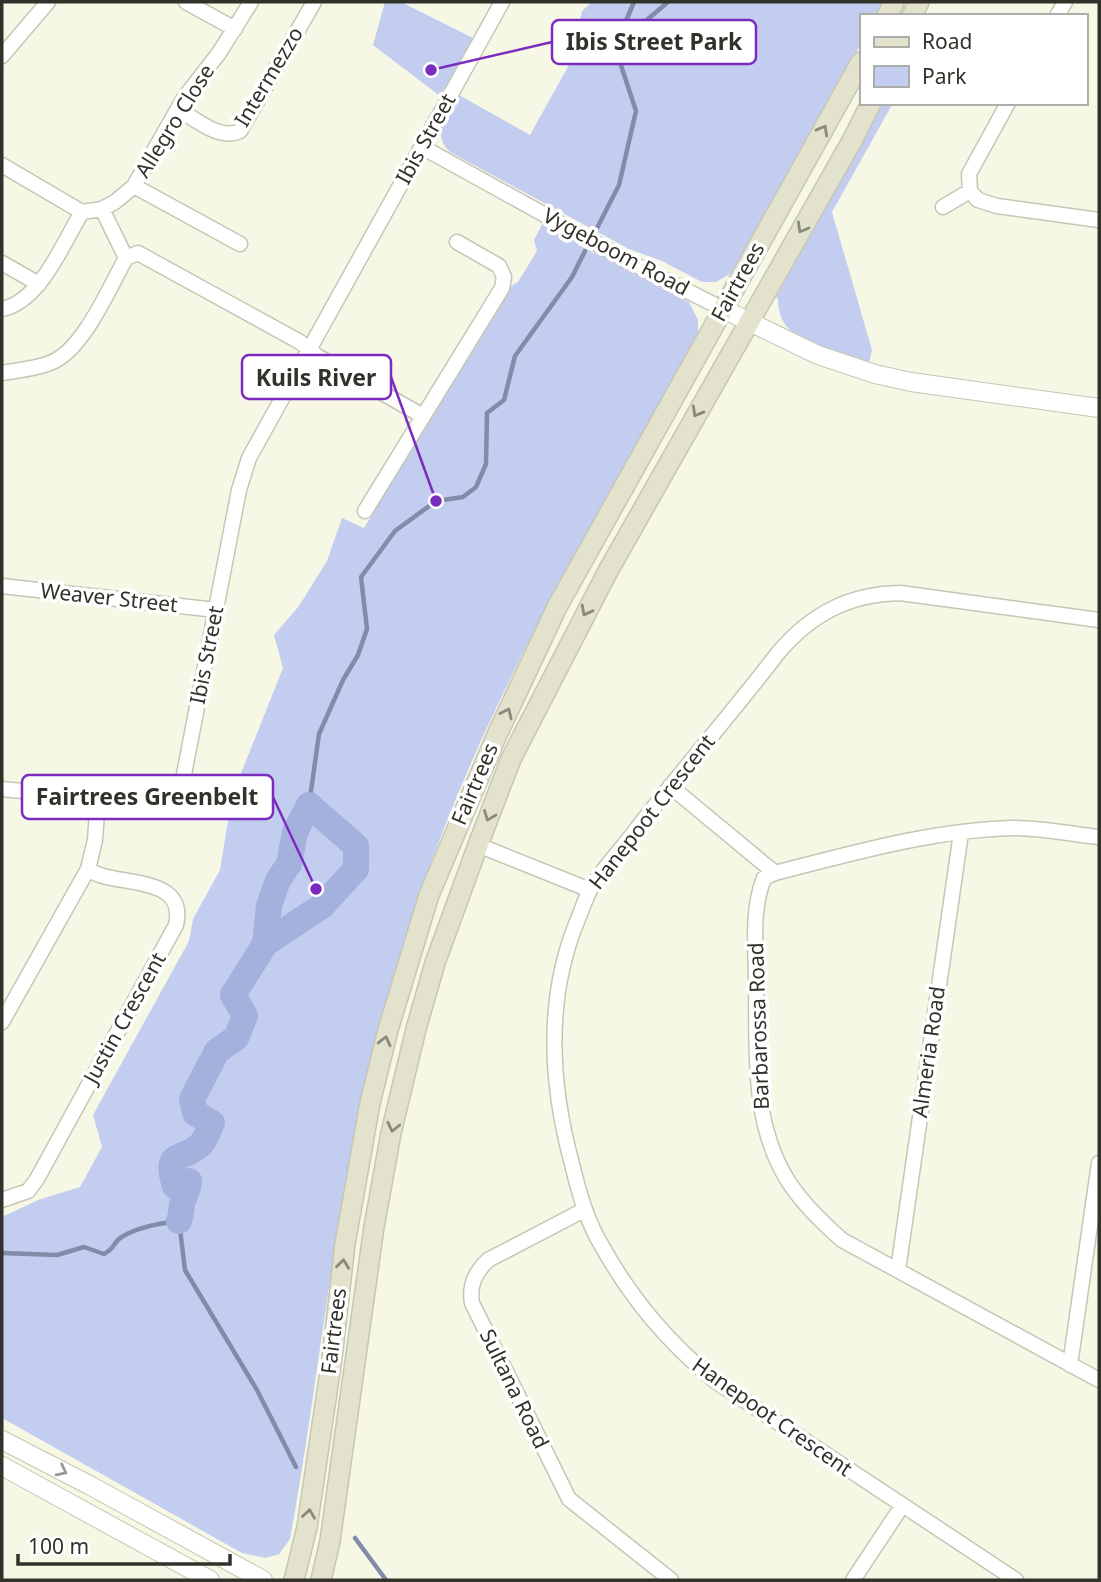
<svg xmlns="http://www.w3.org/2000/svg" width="1101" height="1582" font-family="'Noto Sans',sans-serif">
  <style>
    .green { fill: #c3cdef }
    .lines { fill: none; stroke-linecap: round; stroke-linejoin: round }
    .stream { stroke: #828ba8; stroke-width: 4.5 }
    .river { stroke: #a4b1dd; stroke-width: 26 }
    .minor-casing { stroke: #c6c6b5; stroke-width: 17 }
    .tertiary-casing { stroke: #c6c6b5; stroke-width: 20 }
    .secondary-casing { stroke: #c6c6b5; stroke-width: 22 }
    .minor { stroke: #fff; stroke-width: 14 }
    .tertiary { stroke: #fff; stroke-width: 18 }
    .secondary { stroke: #e3e2cd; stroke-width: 19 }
    .oneway { stroke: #8a8a7c }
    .oneway2 { stroke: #989895 }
    .labels { text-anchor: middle; stroke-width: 7; stroke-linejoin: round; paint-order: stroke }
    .street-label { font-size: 21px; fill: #32322b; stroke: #fff }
    .leader { fill: none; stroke: #7b2cbf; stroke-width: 2.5 }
    .callout-dot { fill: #7b2cbf; stroke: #fff; stroke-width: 2.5 }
    .callout { fill: #fff; stroke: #7b2cbf; stroke-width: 2.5 }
    .callout-label { font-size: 23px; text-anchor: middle; font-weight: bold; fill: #32322b }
  </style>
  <rect width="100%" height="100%" fill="#f7f7e6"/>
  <path class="green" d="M385 2H401L473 38 440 96 373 45Z
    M592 2H885L877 16H861V44L733 272 716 282H702L662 261 629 249 450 152C430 134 449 113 459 95L530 135 570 63 582 11Z
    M879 103H893L832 212 872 350 869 363C848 356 806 343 790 330 781 322 778 310 778 299L776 297 857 152Z
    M544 221 580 241 578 245 594 253 596 250 689 302 698 320V336C631 456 560 575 501 698 451 801 411 909 382 1018 335 1189 322 1365 290 1539L279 1554 266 1558 242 1553 2 1418V1217L38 1200 80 1187 102 1147 93 1115 189 941 193 919 220 870 232 796 283 668 274 635 299 606 327 561 342 518 364 528 508 288 518 282 537 251 534 240Z"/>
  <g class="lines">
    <path class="stream" d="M615 47 668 2
      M597 228 619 185 636 111 615 47 634 2
      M309 805 319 734 343 680 358 655 367 629 361 577 395 531 436 501 463 497 476 487 486 464 487 413 504 400 515 356 572 277 585 251
      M2 1253 57 1255 84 1247 104 1254C115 1248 112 1245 119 1239 133 1228 162 1223 179 1221L185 1270 257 1390 296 1467
      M355 1538 386 1580"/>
    <path class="river" d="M179 1221C182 1214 181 1210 182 1204 184 1195 189 1190 189 1181L175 1186C163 1148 182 1163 201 1144 206 1139 209 1129 212 1123L195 1113 192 1099 217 1051 236 1038 245 1016 233 995 265 944 322 906 356 869V846L309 805 295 832 289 864 278 880 269 906 265 944"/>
    <g class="minor-casing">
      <path id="minor" d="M186 2 235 29
        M1057 16 1065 2
        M2 56 48 2
        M178 109C195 119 220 141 240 131L314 2
        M422 147 630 262 723 309
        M2 165 82 212
        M134 186 240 244
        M970 191 978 200 997 206 1099 220
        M943 207 970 191 969 174 1008 103
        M102 209 126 258
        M2 263 39 284
        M2 309C40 302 63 243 82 212L102 209 115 202 134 186 184 98 219 53 251 2
        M2 373C18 370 35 369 50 363 83 351 109 288 126 258L138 253 300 342 317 356 423 416
        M365 511 502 288 504 277 499 266 457 242
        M2 586 216 610
        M670 786 775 873
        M2 789 162 805 174 802 180 795 239 490 249 458 502 2
        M1099 837C1071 834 1042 828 1013 828 933 830 853 853 775 873L764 878C751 910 756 950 756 984 757 1051 751 1122 788 1181 803 1204 822 1222 842 1240L1099 1380
        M478 845 590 890
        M2 1022 88 869 95 840 98 798
        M2 1200 28 1191 37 1179 176 925C188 872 111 888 88 869
        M584 1210 488 1260C475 1273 469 1285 472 1303L569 1499 671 1580
        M898 1270 961 833
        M1070 1365 1099 1163
        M853 1580 902 1506
        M1016 1580 715 1381C668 1342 633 1301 603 1248 587 1222 579 1193 572 1164 550 1083 545 998 578 919 582 910 585 899 590 890 602 869 621 850 635 831 682 770 732 713 778 653 811 614 849 594 900 593L1099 620"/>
    </g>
    <g class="tertiary-casing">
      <path id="tertiary" d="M723 309 818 355 875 374 911 382 1099 408
        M2 1440 91 1486 263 1580
        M2 1466 210 1580"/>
    </g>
    <g class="secondary-casing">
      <path id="secondary" d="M887 16 894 2
        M912 16 919 2
        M294 1580 307 1527 332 1358 345 1244 370 1103 388 1030 429 895 496 737 557 607 861 62
        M321 1580 330 1541 374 1227 391 1133 416 1029 435 963 478 845 511 759 608 571 853 139 871 103"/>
    </g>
    <use href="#minor" class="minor"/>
    <use href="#tertiary" class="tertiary"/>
    <use href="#secondary" class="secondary"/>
  </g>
  <defs><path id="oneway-chevron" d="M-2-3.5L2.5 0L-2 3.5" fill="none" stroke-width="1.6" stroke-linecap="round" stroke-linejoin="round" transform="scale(1.75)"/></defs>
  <g class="oneway">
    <use href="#oneway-chevron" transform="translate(823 130) rotate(-61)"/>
    <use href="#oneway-chevron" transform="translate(802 228) rotate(120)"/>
    <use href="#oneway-chevron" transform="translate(697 412) rotate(119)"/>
    <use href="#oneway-chevron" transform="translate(586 611) rotate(118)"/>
    <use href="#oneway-chevron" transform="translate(507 713) rotate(-65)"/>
    <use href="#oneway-chevron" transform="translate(489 816) rotate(111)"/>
    <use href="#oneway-chevron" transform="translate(385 1041) rotate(-76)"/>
    <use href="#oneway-chevron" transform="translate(393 1127) rotate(103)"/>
    <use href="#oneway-chevron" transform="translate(343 1264) rotate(-83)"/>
    <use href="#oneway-chevron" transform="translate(309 1514) rotate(-82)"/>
  </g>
  <use class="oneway2" href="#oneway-chevron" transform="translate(62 1471) rotate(27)"/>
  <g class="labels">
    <g class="street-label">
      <text transform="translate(269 77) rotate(-59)" y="7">Intermezzo</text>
      <text transform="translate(175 121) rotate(-58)" y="7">Allegro Close</text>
      <text transform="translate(426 139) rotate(-61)" y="7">Ibis Street</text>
      <text transform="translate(616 252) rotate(28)" y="7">Vygeboom Road</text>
      <text transform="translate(738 282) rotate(-61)" y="7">Fairtrees</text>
      <text transform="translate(109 598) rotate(6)" y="7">Weaver Street</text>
      <text transform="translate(207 655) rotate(-79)" y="7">Ibis Street</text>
      <text transform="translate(475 784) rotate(-67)" y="7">Fairtrees</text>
      <text transform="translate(652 812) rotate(-52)" y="7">Hanepoot Crescent</text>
      <text transform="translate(125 1018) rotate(-61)" y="7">Justin Crescent</text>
      <text transform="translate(759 1026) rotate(-92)" y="7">Barbarossa Road</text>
      <text transform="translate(929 1052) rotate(-82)" y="7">Almeria Road</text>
      <text transform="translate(334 1331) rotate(-83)" y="7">Fairtrees</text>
      <text transform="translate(514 1389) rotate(64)" y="7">Sultana Road</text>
      <text transform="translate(772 1417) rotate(35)" y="7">Hanepoot Crescent</text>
    </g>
  </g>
  <path class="leader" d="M431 70L552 42M436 501L391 377M316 889L273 797"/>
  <g class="callout-dot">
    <circle cx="431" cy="70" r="7"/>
    <circle cx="436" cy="501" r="7"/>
    <circle cx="316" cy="889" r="7"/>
  </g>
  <g class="callout">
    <rect x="552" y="20" width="204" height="44" rx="7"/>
    <rect x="242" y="355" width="149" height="44" rx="7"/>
    <rect x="22" y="775" width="251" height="44" rx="7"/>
  </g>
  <g class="callout-label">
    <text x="654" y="50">Ibis Street Park</text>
    <text x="316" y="386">Kuils River</text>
    <text x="147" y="805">Fairtrees Greenbelt</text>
  </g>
  <rect width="1101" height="1582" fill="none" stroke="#32322b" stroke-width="7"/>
  <rect x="860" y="14" width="228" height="91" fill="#ffffff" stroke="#adadaa" stroke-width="2"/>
  <rect x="874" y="37" width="35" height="10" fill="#e3e2cd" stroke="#adadaa" stroke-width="2"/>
  <text x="922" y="49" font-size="21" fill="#32322b">Road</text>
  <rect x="874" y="66" width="35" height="21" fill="#c3cdef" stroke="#adadaa" stroke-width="2"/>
  <text x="922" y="84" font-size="21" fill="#32322b">Park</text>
  <path d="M18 1554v10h212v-10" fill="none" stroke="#32322b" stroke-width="3.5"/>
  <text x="28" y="1554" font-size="21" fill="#32322b" stroke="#ffffff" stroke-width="5" paint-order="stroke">100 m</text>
</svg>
